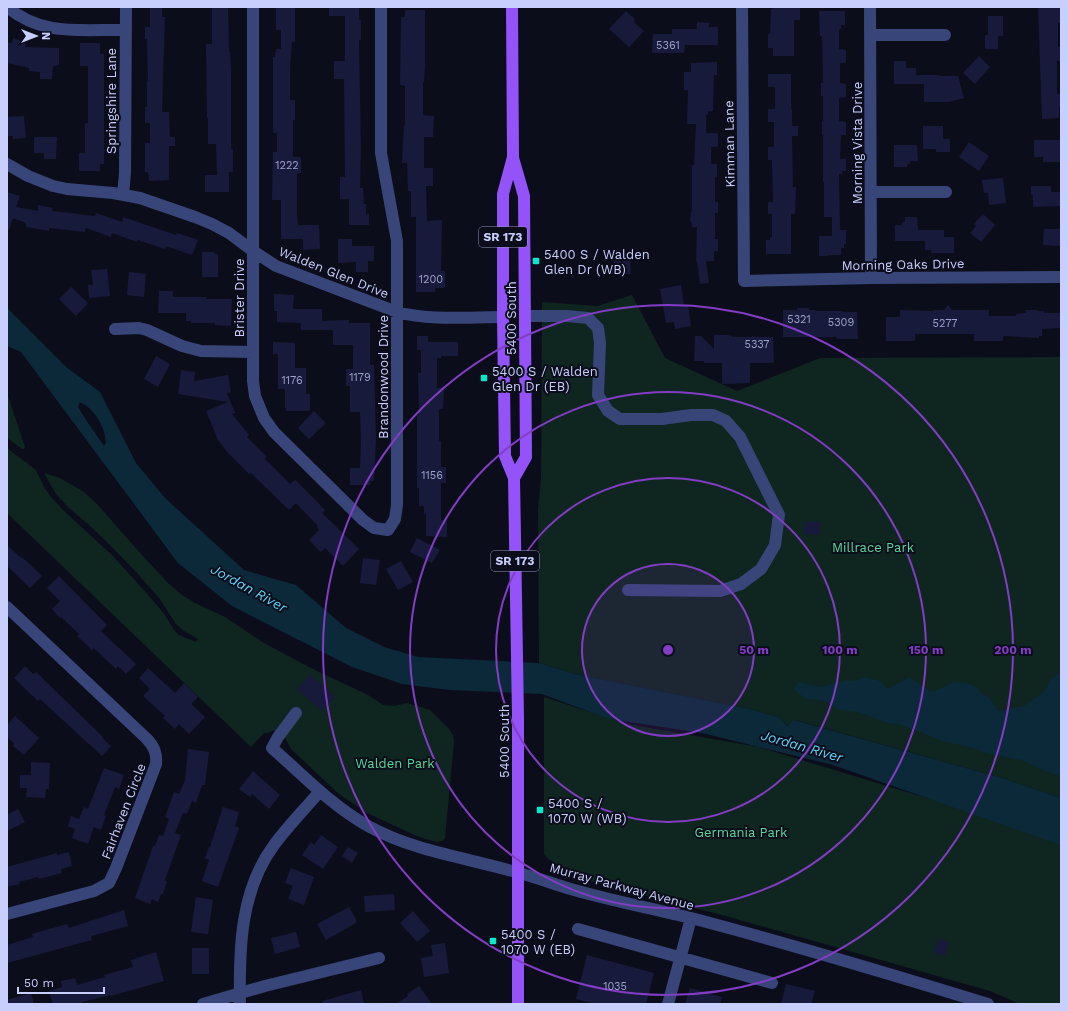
<svg xmlns="http://www.w3.org/2000/svg" width="1068" height="1011" font-family="'Work Sans',sans-serif">
  <style>
    .green { fill: #0f251f }
    .water { fill: #0c293a; fill-rule: evenodd }
    .building { fill: #181a3b }
    .lines { fill: none; stroke-linecap: round; stroke-linejoin: round }
    .minor { stroke: #384579; stroke-width: 12 }
    .major { stroke: #9353f9; stroke-width: 12 }
    .ring { fill: none; stroke: #833cc5; stroke-width: 2 }
    .poi-dot { fill: #09e8c8; stroke: #0c0d1b; stroke-width: 1.5 }
    .labels { text-anchor: middle; stroke-width: 4; stroke-linejoin: round; paint-order: stroke }
    .number-label { font-size: 11px; fill: #9ca2cc }
    .shield { fill: #0c0d1b; stroke: #9095b9; stroke-width: 1 }
    .shield-label { font-size: 12px; font-weight: bold; fill: #c8cffd }
    .street-label { font-size: 13px; fill: #c8cffd; stroke: #0c0d1b }
    .poi-label { font-size: 13px; fill: #c8cffd; stroke: #0c0d1b; text-anchor: start }
    .park-label { font-size: 13px; fill: #58d999; stroke: #0c0d1b }
    .water-label { font-size: 14px; font-style: italic; fill: #5ad6f9; stroke: #0c0d1b }
    .centre { fill: #833cc5; stroke: #0c0d1b; stroke-width: 2 }
    .ring-label { font-size: 12px; text-anchor: middle; font-weight: bold; fill: #833cc5; stroke: #0c0d1b; stroke-width: 4; stroke-linejoin: round; paint-order: stroke }
  </style>
  <rect width="100%" height="100%" fill="#0c0d1b"/>
  <path class="green" d="M632 295 665 358 737 391 820 358 1061 357V798L1002 778 795 720 787 726 779 717 745 708 575 674 539 663 538 509 541 478 542 302 597 306Z
    M7 393 25 447 24 449H22L7 438Z
    M7 448 36 470 44 487 51 497 64 511 113 556 150 597 165 615 174 630 179 635 196 642 198 639 184 631 176 624 159 598 137 573 107 542 89 525 68 507 56 494 44 473 60 478 84 492 97 504 141 554 168 583 182 595 195 603 225 617 264 643 311 668 368 695 383 705 395 706 406 703 418 706 430 710 449 729 453 735 454 741 445 838 442 841 437 842 419 837 367 813 339 794 291 749 285 738 274 730 268 733H264L251 747 7 513Z
    M544 697 627 724 759 747 1012 824 1061 842V1004H1020L990 991 722 915 582 879 547 858 544 853Z"/>
  <path class="water" d="M7 308 66 367 100 392 136 463 165 498 244 570 296 585 346 628 384 647 418 657 539 663 575 674 745 708 779 717 787 726 794 720 1002 778 1061 798V845L833 765 702 733 609 719 542 694 450 690 402 684 352 667 232 606 178 563 21 352 7 346ZM80 402C95 409 105 427 106 443L104 446 86 420 78 407Z
    M1061 672V776L1050 773 1021 760 986 753 973 748 943 741 902 725 888 723 858 712 839 710 825 701 806 699 793 689 799 682 821 687 848 680 853 681 866 677 880 681 888 689 909 677C918 682 924 689 933 692L954 682 967 683 978 688 981 693 989 697 998 711 1024 706 1044 692 1051 679Z"/>
  <path class="building" d="M150 7H162V17H165L162 112H169L170 137H175V146H169V180L149 181V175H148V172H145V143H150V123H145V107H147V81H148L147 39H145V27H150Z
    M212 7H228L229 52 230 51 231 71V149H233V172H229V192H205V175H217L216 144H208V118H207L206 44H212Z
    M276 7H295V42H292L290 69V100H295V120H293V157H301V173H297V215L298 225H319L320 249 303 250V239H281V200H272L273 152H277V133H273V57H275L276 49H281V30H276Z
    M329 7H359V20H361V40H359V42L361 151 360 188H363L364 204H366V214H369V225H349V199H340V177H345L344 79H334V61H345V16H329Z
    M773 7H800V20H794V56H773V48H768V34H770L771 9H773Z
    M1038 7H1061V20H1060V23H1058V47H1061V61H1057V94H1061V107H1059V118L1042 119Z
    M405 10H425V66L424 82H423V115L434 116 433 137H424V168H433V186H426L427 221 442 220 441 271H445V288H435V292H416V217H411V191H408L407 163H402L404 125H405V86L400 85 401 17H405Z
    M626 11 635 19 634 22 644 31 629 47 609 29Z
    M819 11H845V25H841V29H839V49L846 50V63H840V83L846 84V97L839 98V121L846 122V135H841L840 159H846V171H842V174H839L840 230H846V244H844V248H841V255H828V256H819V236H832V217H824V182H823V135H822V121H823V96H821V83H823L822 36H820Z
    M988 16H1003V36H998V49H985V35H988Z
    M697 22 709 23V27H718V45H685L684 53H652L653 34H672V29H697Z
    M13 38 26 42 25 47 59 48V65L53 66 52 79H40V72L29 71V68L7 63V42L12 43Z
    M80 43H100V54H104V164H100V171H79V153H85V123H88V66H80Z
    M979 56 990 67 975 84 963 73Z
    M894 61H906V68H916V75H940V76H958L964 98 949 102H924V84H894Z
    M717 62V75H714L713 111H708V115H706V133H718V147H711V164H717V177H715V202H718V213H715V239H718V251H714V261H706L709 283 700 284 697 261H696L697 227H692V222H690L691 212H692V165H694L696 124H687L688 90H684V72H691V63Z
    M768 74H791V109H792V126H798V136H792L793 187H796L795 214H791V254H766V240H770V237H772V214H768V202H773L772 164V160H768V147H774V122H768V109H775V87H768Z
    M24 116 26 138 13 139V136H8V133L7 134V117Z
    M923 126H943V139H950V152H936V149H923Z
    M34 137H57L56 159H44V153H34Z
    M1034 140H1061V162H1043V157H1034Z
    M969 142 989 156 979 171 959 157Z
    M894 145H917L918 161H910V164H907V167H894Z
    M1003 178 1006 203 989 205 988 193H984L982 180Z
    M1031 186H1051V192H1061V206L1033 207V195H1031Z
    M7 192 20 196 16 207 38 211V205L53 208 52 211 95 216 96 213 122 222 123 217 176 235 177 233 198 240 192 255 166 246 165 249 138 240 137 242 112 233 111 237 86 228 85 232 49 228V231L26 227V223L13 218 9 230H7Z
    M983 214 995 225 981 242 970 233 976 226 974 224Z
    M905 217H917L918 230H944V237H954V253H931V250H925V241H895V225H902V222H905Z
    M1044 229H1061V246L1043 245Z
    M338 239H352V246H374V261H368V272H356V262L338 263Z
    M202 252H214V254H218V277H202Z
    M630 258 631 274 614 275V259Z
    M107 269 110 296 89 298 88 285H93L91 270Z
    M129 272 146 274 144 297 127 295Z
    M681 285 684 305 688 304 691 326 675 329 674 322 666 323 660 289Z
    M71 287 88 303 76 316 59 299Z
    M159 291H173V297H206V299H232L231 326 215 325V323H191V321H186V313H158Z
    M274 294 294 295 293 309H322V321L349 320V323H370V365H374L376 438 374 481H370V485H350V468H360L361 442 360 412H350V386H346V369H353V345H333V330H301V323L277 322V311H274Z
    M948 305 952 310H989V316H1016V314L1026 313V310H1038V311H1044V313H1061V328L1042 329V336H1039V338L1003 336V341H974V334H915V341H886V317H900V310L934 311V310H944Z
    M797 308H809V310H815V311H843V312H857L858 339H837L836 337H783V310H797Z
    M714 335H727L732 336V337H773L774 363H750V383L722 384V363H704V361H694L695 336H701L714 349Z
    M417 336H428V342H458V356H441V358H437V388H444L443 409H439V441H441V467H446V483H441V520H447V537L426 536V514H424V506H419V488H417V415H419L418 373H421V350H417Z
    M273 342 295 343V368H306V394H310V411H286V408H285V389H278V354H273Z
    M156 356 170 364 158 387 144 379Z
    M181 370 195 372 194 381 228 375 231 392 227 393 235 413 232 414 249 435 247 437 267 457 265 459 290 484 295 480 325 510 322 513 359 549 343 566 325 548 321 552 309 540 319 530 317 527 318 526 296 503 289 510 251 473 249 474 228 453 218 440 206 411 228 402 178 394Z
    M314 411 326 423 309 439 298 428Z
    M805 522H821L820 535 804 534Z
    M417 538 440 550 432 563 410 552Z
    M7 545 21 558 22 557 42 576 30 588 7 566Z
    M363 558 380 560 376 585 360 583Z
    M401 561 413 582 398 590 386 569Z
    M59 576 107 625 101 631 136 664 126 674 118 666 116 669 94 648 92 650 77 636 79 634 61 617 60 618 52 609 60 601 47 588Z
    M25 666 33 674 36 672 103 737 102 738 111 746 102 756 40 699 38 701 14 678Z
    M148 668 175 693 184 683 198 697 191 704 205 717 189 734 179 724 175 729 163 718 165 716 143 696 150 689 139 678Z
    M310 675 335 696 322 711 297 689Z
    M15 716 39 738 24 755 13 746 14 743 7 737V725Z
    M188 749 209 752 205 785H202L196 803 192 801 187 814 183 813 175 833 181 835 165 880 167 882 163 894H161L158 902 152 899 150 904 135 898 153 846H155L159 835 163 836 169 819 165 817 174 792 179 794 185 780Z
    M31 762 50 763 49 789H46L45 798 26 797 27 788H20V775H31Z
    M104 768 124 775 119 789 115 787 104 815 106 816 101 830 94 827 88 844 72 838 75 829 68 826 71 816 79 819 84 807 88 809Z
    M253 771 280 795 269 809 252 794 250 797 239 789Z
    M223 807 239 812 235 826 239 828 218 887 202 881 209 860 205 858 209 847H210Z
    M18 809 25 822 7 831V815Z
    M321 835 338 847 323 869 302 855 311 842 314 845Z
    M348 847 358 853 352 863 342 856Z
    M69 852 72 866 61 869 62 873 39 879 38 877 19 882 20 884 7 887V867L57 853V855Z
    M291 868 314 877 304 905 288 899 293 886 285 883Z
    M394 894 395 910 365 912 364 896Z
    M196 897 213 900 208 934 191 932Z
    M349 907 356 919V923L326 940 317 924Z
    M124 910 128 926 91 936 92 940 7 963V945L33 937 32 934 67 924 69 928Z
    M413 911 430 931 417 942 400 923Z
    M296 932 300 947 275 954 271 938Z
    M938 939 949 942 945 956 934 953Z
    M445 943 449 973 424 977 421 958 433 956 431 945Z
    M192 948H209V974H192Z
    M156 952 164 981 111 996V995L82 1002V1004H53L49 991 62 987 61 981 75 978 77 985 105 977 104 975 133 967 131 960Z
    M587 955 654 973 646 1004H596L576 999Z
    M786 984 815 991 811 1004H781Z
    M419 986 432 1004H396L408 996 407 994Z
    M690 988 722 997 720 1004H685Z
    M361 990 364 1004H323L322 1001Z
    M31 993 34 1004H7V1000Z"/>
  <g class="lines">
    <path class="minor" d="M7 7C43 37 82 29 126 30
      M253 7V381L255 396 264 418 274 432 363 520 374 528 388 530 395 519 397 505V241L381 153V7
      M742 7 744 281 871 278 1061 277
      M870 7 871 278
      M870 35H945
      M7 164 28 176 53 186 67 189 113 193 140 198 195 217 212 224 229 233 253 251 276 266 397 312C431 321 468 317 503 317
      M871 192H946
      M123 195 125 173 126 7
      M525 316H567L588 318 598 328 600 343 598 395 608 411 620 419H662L691 415H713L726 421 740 437 779 515 775 545 761 569 741 584 720 591 628 590
      M115 329 139 328 147 330 182 346 201 351 253 352
      M7 607 146 738C154 746 157 753 156 764L116 868 109 883 94 891 7 914
      M296 713 278 737 272 748C303 775 332 806 368 826 415 852 469 858 519 873 535 877 551 883 567 888 608 900 650 908 691 918 791 944 890 974 988 1004
      M578 929 772 983
      M203 1004 265 986 379 958
      M240 1004C239 949 240 891 274 845 288 826 305 809 320 791
      M668 1004 691 918"/>
    <path class="major" d="M512 7 513 157 503 194V317L505 456 514 478 518 717V1004
      M513 158 524 196 526 457 514 478"/>
  </g>
  <circle cx="668" cy="650" r="86" fill="#833cc5" fill-opacity=".12"/>
  <g class="ring">
    <circle cx="668" cy="650" r="86"/>
    <circle cx="668" cy="650" r="172"/>
    <circle cx="668" cy="650" r="258"/>
    <circle cx="668" cy="650" r="345"/>
  </g>
  <g class="poi-dot">
    <rect x="532" y="257" width="8" height="8" rx="2"/>
    <rect x="480" y="374" width="8" height="8" rx="2"/>
    <rect x="536" y="806" width="8" height="8" rx="2"/>
    <rect x="489" y="937" width="8" height="8" rx="2"/>
  </g>
  <g class="labels">
    <g class="number-label">
      <text x="668" y="49">5361</text>
      <text x="287" y="169">1222</text>
      <text x="431" y="283">1200</text>
      <text x="799" y="323">5321</text>
      <text x="841" y="326">5309</text>
      <text x="945" y="327">5277</text>
      <text x="757" y="348">5337</text>
      <text x="360" y="381">1179</text>
      <text x="292" y="384">1176</text>
      <text x="432" y="479">1156</text>
      <text x="615" y="990">1035</text>
    </g>
    <g class="shield">
      <rect x="479" y="227" width="48" height="20" rx="3"/>
      <rect x="491" y="551" width="48" height="20" rx="3"/>
    </g>
    <g class="shield-label">
      <text x="503" y="241">SR 173</text>
      <text x="515" y="565">SR 173</text>
    </g>
    <g class="street-label">
      <text transform="translate(111 101) rotate(-90)" y="5">Springshire Lane</text>
      <text transform="translate(857 143) rotate(-90)" y="5">Morning Vista Drive</text>
      <text transform="translate(729 144) rotate(-91)" y="5">Kimman Lane</text>
      <text transform="translate(903 264) rotate(-1)" y="5">Morning Oaks Drive</text>
      <text transform="translate(334 272) rotate(22)" y="5">Walden Glen Drive</text>
      <text transform="translate(239 298) rotate(-90)" y="5">Brister Drive</text>
      <text transform="translate(511 318) rotate(-90)" y="5">5400 South</text>
      <text transform="translate(383 377) rotate(-90)" y="5">Brandonwood Drive</text>
      <text transform="translate(504 741) rotate(-90)" y="5">5400 South</text>
      <text transform="translate(123 811) rotate(-69)" y="5">Fairhaven Circle</text>
      <text transform="translate(622 886) rotate(15)" y="5">Murray Parkway Avenue</text>
    </g>
    <g class="poi-label">
      <text x="544" y="259">5400 S / Walden<tspan x="544" dy="15">Glen Dr (WB)</tspan></text>
      <text x="492" y="376">5400 S / Walden<tspan x="492" dy="15">Glen Dr (EB)</tspan></text>
      <text x="548" y="808">5400 S /<tspan x="548" dy="15">1070 W (WB)</tspan></text>
      <text x="501" y="939">5400 S /<tspan x="501" dy="15">1070 W (EB)</tspan></text>
    </g>
    <g class="park-label">
      <text x="873" y="552">Millrace Park</text>
      <text x="395" y="768">Walden Park</text>
      <text x="741" y="837">Germania Park</text>
    </g>
    <g class="water-label">
      <text transform="translate(249 588) rotate(29)" y="5">Jordan River</text>
      <text transform="translate(802 746) rotate(16)" y="5">Jordan River</text>
    </g>
  </g>
  <circle cx="668" cy="650" r="6" class="centre"/>
  <g class="ring-label">
    <text x="754" y="654">50 m</text>
    <text x="840" y="654">100 m</text>
    <text x="926" y="654">150 m</text>
    <text x="1013" y="654">200 m</text>
  </g>
  <rect width="1068" height="1011" fill="none" stroke="#c8cffd" stroke-width="16"/>
  <g transform="translate(36 36) rotate(90)" stroke="#0c0d1b" stroke-width="3" paint-order="stroke">
  <path d="M0-3L7 15L0 10L-7 15Z" fill="#c8cffd"/>
  <text y="-6" font-size="11" font-weight="bold" text-anchor="middle" fill="#c8cffd">N</text>
  </g>
  <path d="M18 987v6h86v-6" fill="none" stroke="#c8cffd" stroke-width="2"/>
  <text x="24" y="987" font-size="12" fill="#c8cffd" stroke="#0c0d1b" stroke-width="3" paint-order="stroke">50 m</text>
</svg>
